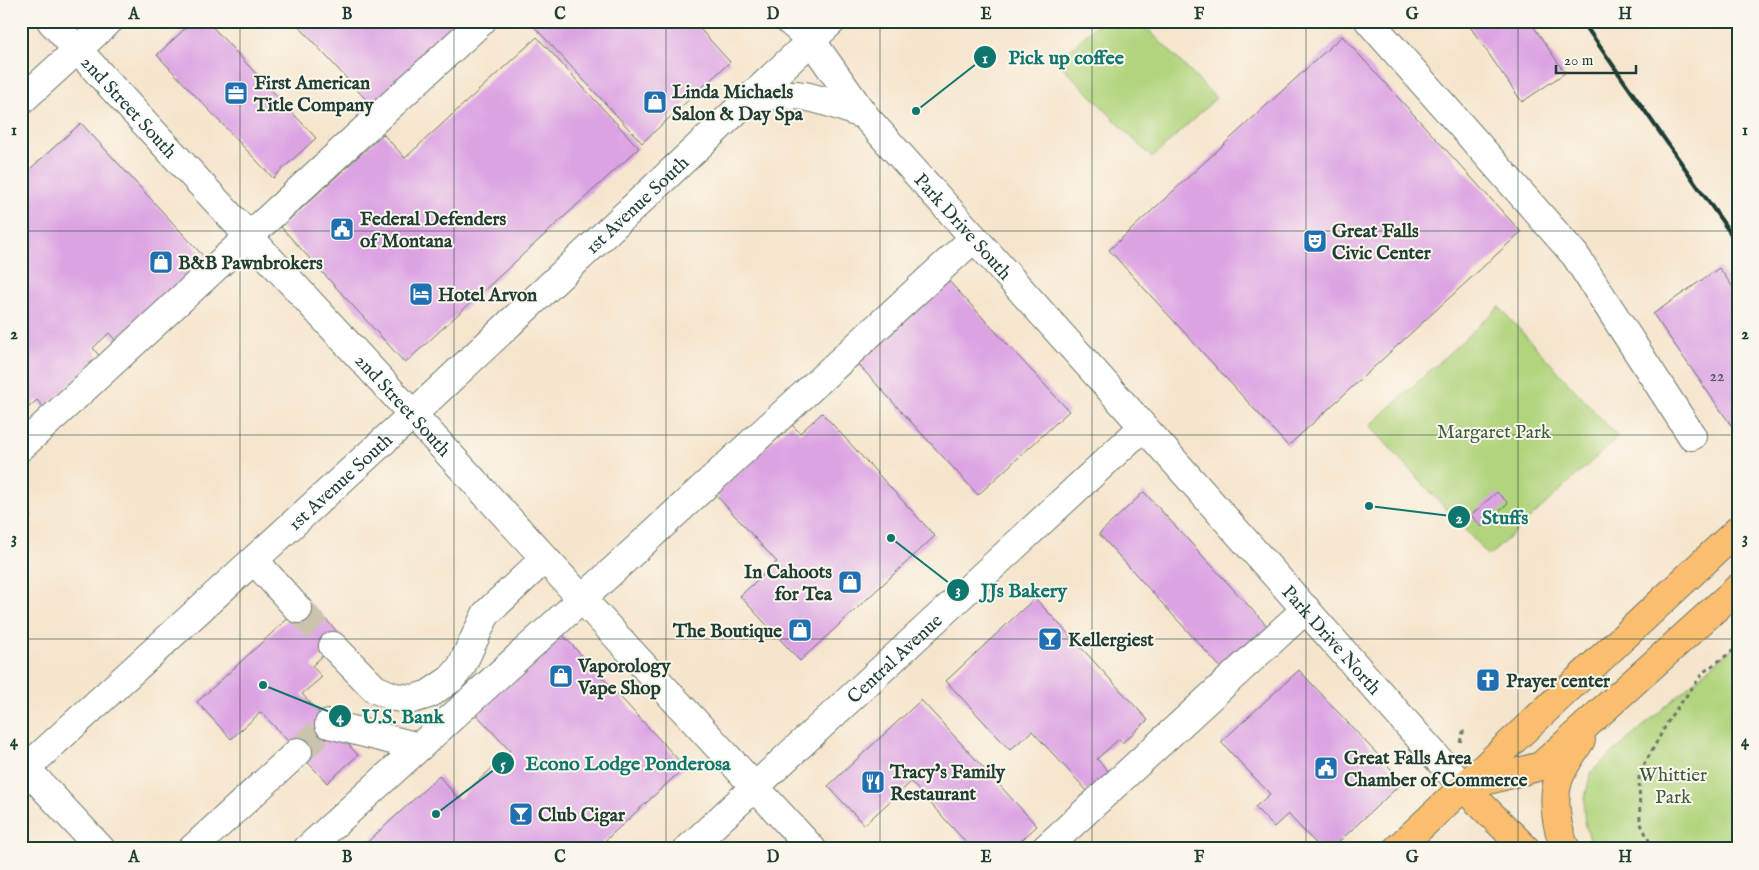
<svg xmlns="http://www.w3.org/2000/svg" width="1759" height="870" font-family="'IM FELL English',serif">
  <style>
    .green { fill: #b1d47d; stroke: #688858 }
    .building { fill: #dca3e3 }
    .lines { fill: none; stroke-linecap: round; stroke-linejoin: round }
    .minor-tunnel { stroke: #cbc3ae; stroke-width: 28; stroke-dasharray: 28 14; stroke-linecap: butt }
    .minor-casing { stroke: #6a786a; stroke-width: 30 }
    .major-casing { stroke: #6a786a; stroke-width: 30 }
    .path { stroke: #6a786a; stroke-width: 3; stroke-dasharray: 4 4; stroke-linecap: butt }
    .minor { stroke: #fff; stroke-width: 28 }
    .major { stroke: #fabe6e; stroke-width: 28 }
    .rail { stroke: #1f3d34; stroke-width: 4 }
    .grid { fill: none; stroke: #1f3d34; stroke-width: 1; stroke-opacity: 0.55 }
    .labels { text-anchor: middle; stroke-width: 4; stroke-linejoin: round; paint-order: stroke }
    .number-label { font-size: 16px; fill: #4e5660 }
    .poi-label { font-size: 19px; font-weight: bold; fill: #1f3d34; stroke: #fbf7ec; text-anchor: start }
    .street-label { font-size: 19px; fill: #1f3d34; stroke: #fbf7ec }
    .park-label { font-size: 19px; fill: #3c5b43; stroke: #fbf7ec }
    .leader { fill: none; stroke: #0f766e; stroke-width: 2 }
    .callout-dot { fill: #0f766e; stroke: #fbf7ec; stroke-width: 2 }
    .mark-label { font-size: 15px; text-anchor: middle; font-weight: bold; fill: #fff }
    .callout-label { font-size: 20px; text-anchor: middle; font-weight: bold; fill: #0f766e; stroke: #fbf7ec; stroke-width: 4; stroke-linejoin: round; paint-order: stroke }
    .neatline { fill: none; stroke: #1f3d34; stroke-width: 2 }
    .grid-label { font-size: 16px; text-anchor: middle; font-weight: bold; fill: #1f3d34 }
  </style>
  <rect width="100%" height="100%" fill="#fbf7ec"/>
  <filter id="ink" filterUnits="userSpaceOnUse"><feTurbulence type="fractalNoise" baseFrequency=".02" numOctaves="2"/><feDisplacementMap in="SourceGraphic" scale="10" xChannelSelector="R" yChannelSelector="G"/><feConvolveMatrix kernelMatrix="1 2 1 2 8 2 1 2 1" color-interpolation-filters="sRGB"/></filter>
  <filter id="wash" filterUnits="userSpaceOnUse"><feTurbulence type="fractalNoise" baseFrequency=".0096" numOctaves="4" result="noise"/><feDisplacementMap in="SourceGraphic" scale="20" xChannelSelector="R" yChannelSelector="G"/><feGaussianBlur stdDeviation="1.12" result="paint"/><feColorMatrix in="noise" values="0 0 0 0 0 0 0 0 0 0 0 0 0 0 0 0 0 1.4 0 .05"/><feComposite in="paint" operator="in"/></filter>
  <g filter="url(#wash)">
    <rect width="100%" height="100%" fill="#f6e5cd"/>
    <path class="green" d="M1100 21H1140L1216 98 1152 158 1058 62Z
      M1499 307 1618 437 1489 556 1370 426Z
      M1738 643V849H1594C1580 817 1582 804 1592 771Z"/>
    <g id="blocks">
      <path class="building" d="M193 21H207L316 138 273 178 157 55Z
        M294 21H463L371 105Z
        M529 21H693L730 62 642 143Z
        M1466 21H1530L1565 73 1522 102Z
        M1342 36 1521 232 1288 446 1109 250Z
        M537 37 639 148 405 363 281 227 383 134 405 158Z
        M81 123 206 259 116 341 109 333 93 348 100 357 44 408 37 400 21 414V177Z
        M1719 268 1738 294V435L1653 314Z
        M947 279 1069 411 978 495 857 363Z
        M822 413 935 536 800 661 740 596 777 562 715 494 791 424 800 433Z
        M1144 492 1269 628 1223 670 1099 534Z
        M1497 492 1508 503 1482 527 1471 515Z
        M21 507 31 517 21 526Z
        M1035 598 1148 720 1122 743 1119 739 1097 759 1110 773 1089 793 1032 731 1010 750 946 681Z
        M308 600 342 637 312 666 322 677 302 694 358 755 327 783 261 712 231 739 197 702Z
        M561 633 685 767 596 849H360L439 776 459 799 510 751 475 713Z
        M1299 670 1403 782 1331 849H1321L1288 814 1274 827 1255 807 1270 794 1221 742Z
        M921 700 1037 826 1012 849H972L911 782 864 825 828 786Z"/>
    </g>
  </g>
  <g filter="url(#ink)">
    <use href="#blocks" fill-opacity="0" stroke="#6a786a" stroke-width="1"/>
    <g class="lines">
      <path class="minor-tunnel" d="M298 609 333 646
        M298 752 329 724"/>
      <g class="minor-casing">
        <g id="minor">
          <path id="s1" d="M51 21 812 849"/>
          <path id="s2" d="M789 21 811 40 864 115 1168 454 1463 787"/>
          <path d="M1369 21 1575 255 1692 436"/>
          <path d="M749 98C768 96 786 93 804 96 825 100 845 108 864 115"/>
          <path d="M21 101 109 21"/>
          <path d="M21 447 482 21"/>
          <path d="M254 560 298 609"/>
          <path d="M333 646 375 689 394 697 413 699 429 694 451 679 461 667 486 614 544 559"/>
          <path d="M329 724 419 747"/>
          <path d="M21 763 101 849"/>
          <path id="s3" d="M21 773 412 415 832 21"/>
          <path d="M192 849 298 752"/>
          <path d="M307 849 581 600 974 238"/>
          <path id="s4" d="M688 849 1143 427"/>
          <path d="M1045 849 1306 609"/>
        </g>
      </g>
      <g class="major-casing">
        <path id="major" d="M1466 786 1541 766 1738 588
          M1463 787 1526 849
          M1397 849 1738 530
          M1566 849C1557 831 1552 800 1558 781 1562 767 1573 753 1581 740"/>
      </g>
      <path class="path" d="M1460 742 1464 729
        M1653 849 1640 822 1639 774 1671 716 1705 671 1738 647"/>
      <use href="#minor" class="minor"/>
      <use href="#major" class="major"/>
      <path class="rail" d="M1582 21 1738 244"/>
    </g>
  </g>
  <path class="grid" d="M240 21V849M454 21V849M666 21V849M880 21V849M1092 21V849M1306 21V849M1518 21V849M21 231H1738M21 435H1738M21 639H1738"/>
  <defs>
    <g id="office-square" transform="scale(1.25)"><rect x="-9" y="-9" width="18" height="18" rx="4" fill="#1f6fb2" stroke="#fbf7ec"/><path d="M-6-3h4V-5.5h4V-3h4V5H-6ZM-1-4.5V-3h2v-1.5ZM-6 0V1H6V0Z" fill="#fff"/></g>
    <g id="shop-square" transform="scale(1.25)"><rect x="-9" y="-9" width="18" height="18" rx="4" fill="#1f6fb2" stroke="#fbf7ec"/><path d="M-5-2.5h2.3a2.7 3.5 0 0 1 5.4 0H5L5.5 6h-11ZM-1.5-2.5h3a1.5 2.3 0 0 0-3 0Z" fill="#fff"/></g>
    <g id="civic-square" transform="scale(1.25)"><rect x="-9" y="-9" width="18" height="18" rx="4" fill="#1f6fb2" stroke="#fbf7ec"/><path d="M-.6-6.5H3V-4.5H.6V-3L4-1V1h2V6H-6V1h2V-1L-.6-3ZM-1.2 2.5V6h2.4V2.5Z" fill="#fff"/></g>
    <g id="theatre-square" transform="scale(1.25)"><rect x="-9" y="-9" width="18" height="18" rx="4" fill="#1f6fb2" stroke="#fbf7ec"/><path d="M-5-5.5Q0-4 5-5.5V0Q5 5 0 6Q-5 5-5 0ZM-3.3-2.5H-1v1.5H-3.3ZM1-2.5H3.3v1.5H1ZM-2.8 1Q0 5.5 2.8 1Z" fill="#fff"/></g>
    <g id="hotel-square" transform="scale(1.25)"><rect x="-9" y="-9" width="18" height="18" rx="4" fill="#1f6fb2" stroke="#fbf7ec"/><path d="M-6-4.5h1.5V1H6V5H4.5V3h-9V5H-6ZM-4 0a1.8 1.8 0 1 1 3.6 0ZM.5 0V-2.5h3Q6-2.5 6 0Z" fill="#fff"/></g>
    <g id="bar-square" transform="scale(1.25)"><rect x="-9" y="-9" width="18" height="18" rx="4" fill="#1f6fb2" stroke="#fbf7ec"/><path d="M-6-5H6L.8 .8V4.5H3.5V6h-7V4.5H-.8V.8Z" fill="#fff"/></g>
    <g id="church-square" transform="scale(1.25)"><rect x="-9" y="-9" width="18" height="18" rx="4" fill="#1f6fb2" stroke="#fbf7ec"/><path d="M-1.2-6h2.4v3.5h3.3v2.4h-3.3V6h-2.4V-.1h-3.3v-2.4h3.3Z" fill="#fff"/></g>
    <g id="restaurant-square" transform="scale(1.25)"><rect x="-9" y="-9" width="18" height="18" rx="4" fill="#1f6fb2" stroke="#fbf7ec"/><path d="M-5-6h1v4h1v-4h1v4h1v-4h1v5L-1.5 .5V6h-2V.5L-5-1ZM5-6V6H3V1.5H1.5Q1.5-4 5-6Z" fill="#fff"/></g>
  </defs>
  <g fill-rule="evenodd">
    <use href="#office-square" x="236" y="93"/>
    <use href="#shop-square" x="655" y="102"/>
    <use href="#civic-square" x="342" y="229"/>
    <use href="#theatre-square" x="1315" y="241"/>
    <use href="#shop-square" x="161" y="262"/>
    <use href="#hotel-square" x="421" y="294"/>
    <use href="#shop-square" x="850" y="582"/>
    <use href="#shop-square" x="800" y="630"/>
    <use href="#bar-square" x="1050" y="639"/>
    <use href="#shop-square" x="561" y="676"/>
    <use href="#church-square" x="1488" y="680"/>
    <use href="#civic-square" x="1326" y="768"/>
    <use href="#restaurant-square" x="873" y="782"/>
    <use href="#bar-square" x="521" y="814"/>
  </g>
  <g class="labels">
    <g class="number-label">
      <text x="1717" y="381">22</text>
    </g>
    <g class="poi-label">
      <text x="254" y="89">First American<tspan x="254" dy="22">Title Company</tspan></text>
      <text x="672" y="98">Linda Michaels<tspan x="672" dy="22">Salon &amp; Day Spa</tspan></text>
      <text x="360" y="225">Federal Defenders<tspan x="360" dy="22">of Montana</tspan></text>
      <text x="1332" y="237">Great Falls<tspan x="1332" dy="22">Civic Center</tspan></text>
      <text x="178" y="269">B&amp;B Pawnbrokers</text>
      <text x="438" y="301">Hotel Arvon</text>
      <text x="832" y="578" text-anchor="end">In Cahoots<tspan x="832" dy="22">for Tea</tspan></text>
      <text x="782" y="637" text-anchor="end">The Boutique</text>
      <text x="1068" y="646">Kellergiest</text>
      <text x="578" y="672">Vaporology<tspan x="578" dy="22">Vape Shop</tspan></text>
      <text x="1506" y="687">Prayer center</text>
      <text x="1344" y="764">Great Falls Area<tspan x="1344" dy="22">Chamber of Commerce</tspan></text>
      <text x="890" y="778">Tracy's Family<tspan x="890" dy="22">Restaurant</tspan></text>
      <text x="538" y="821">Club Cigar</text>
    </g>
    <g class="street-label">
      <text dy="7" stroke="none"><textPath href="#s1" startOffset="116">2nd Street South</textPath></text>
      <text dy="7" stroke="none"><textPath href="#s3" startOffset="838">1st Avenue South</textPath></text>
      <text dy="7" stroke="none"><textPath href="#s2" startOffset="270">Park Drive South</textPath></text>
      <text dy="7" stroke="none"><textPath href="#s1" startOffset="521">2nd Street South</textPath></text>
      <text dy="7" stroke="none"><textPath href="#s3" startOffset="432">1st Avenue South</textPath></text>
      <text dy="7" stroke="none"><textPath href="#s2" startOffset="824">Park Drive North</textPath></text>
      <text dy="7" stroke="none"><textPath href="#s4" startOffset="281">Central Avenue</textPath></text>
    </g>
    <g class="park-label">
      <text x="1494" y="438">Margaret Park</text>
      <text x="1673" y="781">Whittier<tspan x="1673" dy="22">Park</tspan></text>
    </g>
  </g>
  <path class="leader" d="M916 111L985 57M1369 506L1459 517M891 538L958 590M263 685L340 716M436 814L503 763"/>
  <g class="callout-dot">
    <circle cx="916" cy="111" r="5"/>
    <circle cx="1369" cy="506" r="5"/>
    <circle cx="891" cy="538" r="5"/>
    <circle cx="263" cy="685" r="5"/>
    <circle cx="436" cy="814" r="5"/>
    <circle cx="985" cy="57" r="12"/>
    <circle cx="1459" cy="517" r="12"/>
    <circle cx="958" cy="590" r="12"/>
    <circle cx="340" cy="716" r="12"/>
    <circle cx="503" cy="763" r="12"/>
  </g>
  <g class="mark-label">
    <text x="985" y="63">1</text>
    <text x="1459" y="523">2</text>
    <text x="958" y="595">3</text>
    <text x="340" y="722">4</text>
    <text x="503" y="769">5</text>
  </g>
  <g class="callout-label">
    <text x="1066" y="64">Pick up coffee</text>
    <text x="1505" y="524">Stuffs</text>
    <text x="1024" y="597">JJs Bakery</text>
    <text x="403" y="723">U.S. Bank</text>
    <text x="628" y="770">Econo Lodge Ponderosa</text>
  </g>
  <rect width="1759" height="870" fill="none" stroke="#fbf7ec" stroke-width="55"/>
  <path d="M1556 65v8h80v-8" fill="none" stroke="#1f3d34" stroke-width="2.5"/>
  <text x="1564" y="65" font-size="15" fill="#1f3d34" stroke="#fbf7ec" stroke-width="4" paint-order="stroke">20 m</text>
  <rect x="28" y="28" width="1704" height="814" class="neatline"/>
  <g class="grid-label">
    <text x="134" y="19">A</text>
    <text x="347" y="19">B</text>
    <text x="560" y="19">C</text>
    <text x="773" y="19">D</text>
    <text x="986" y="19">E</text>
    <text x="1199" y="19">F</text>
    <text x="1412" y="19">G</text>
    <text x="1625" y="19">H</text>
    <text x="14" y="135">1</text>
    <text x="1745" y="135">1</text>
    <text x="14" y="339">2</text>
    <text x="1745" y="339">2</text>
    <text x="14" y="543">3</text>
    <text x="1745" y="543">3</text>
    <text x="14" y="746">4</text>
    <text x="1745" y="746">4</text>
    <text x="134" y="862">A</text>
    <text x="347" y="862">B</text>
    <text x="560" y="862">C</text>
    <text x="773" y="862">D</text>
    <text x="986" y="862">E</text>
    <text x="1199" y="862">F</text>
    <text x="1412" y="862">G</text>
    <text x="1625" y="862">H</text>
  </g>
</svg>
